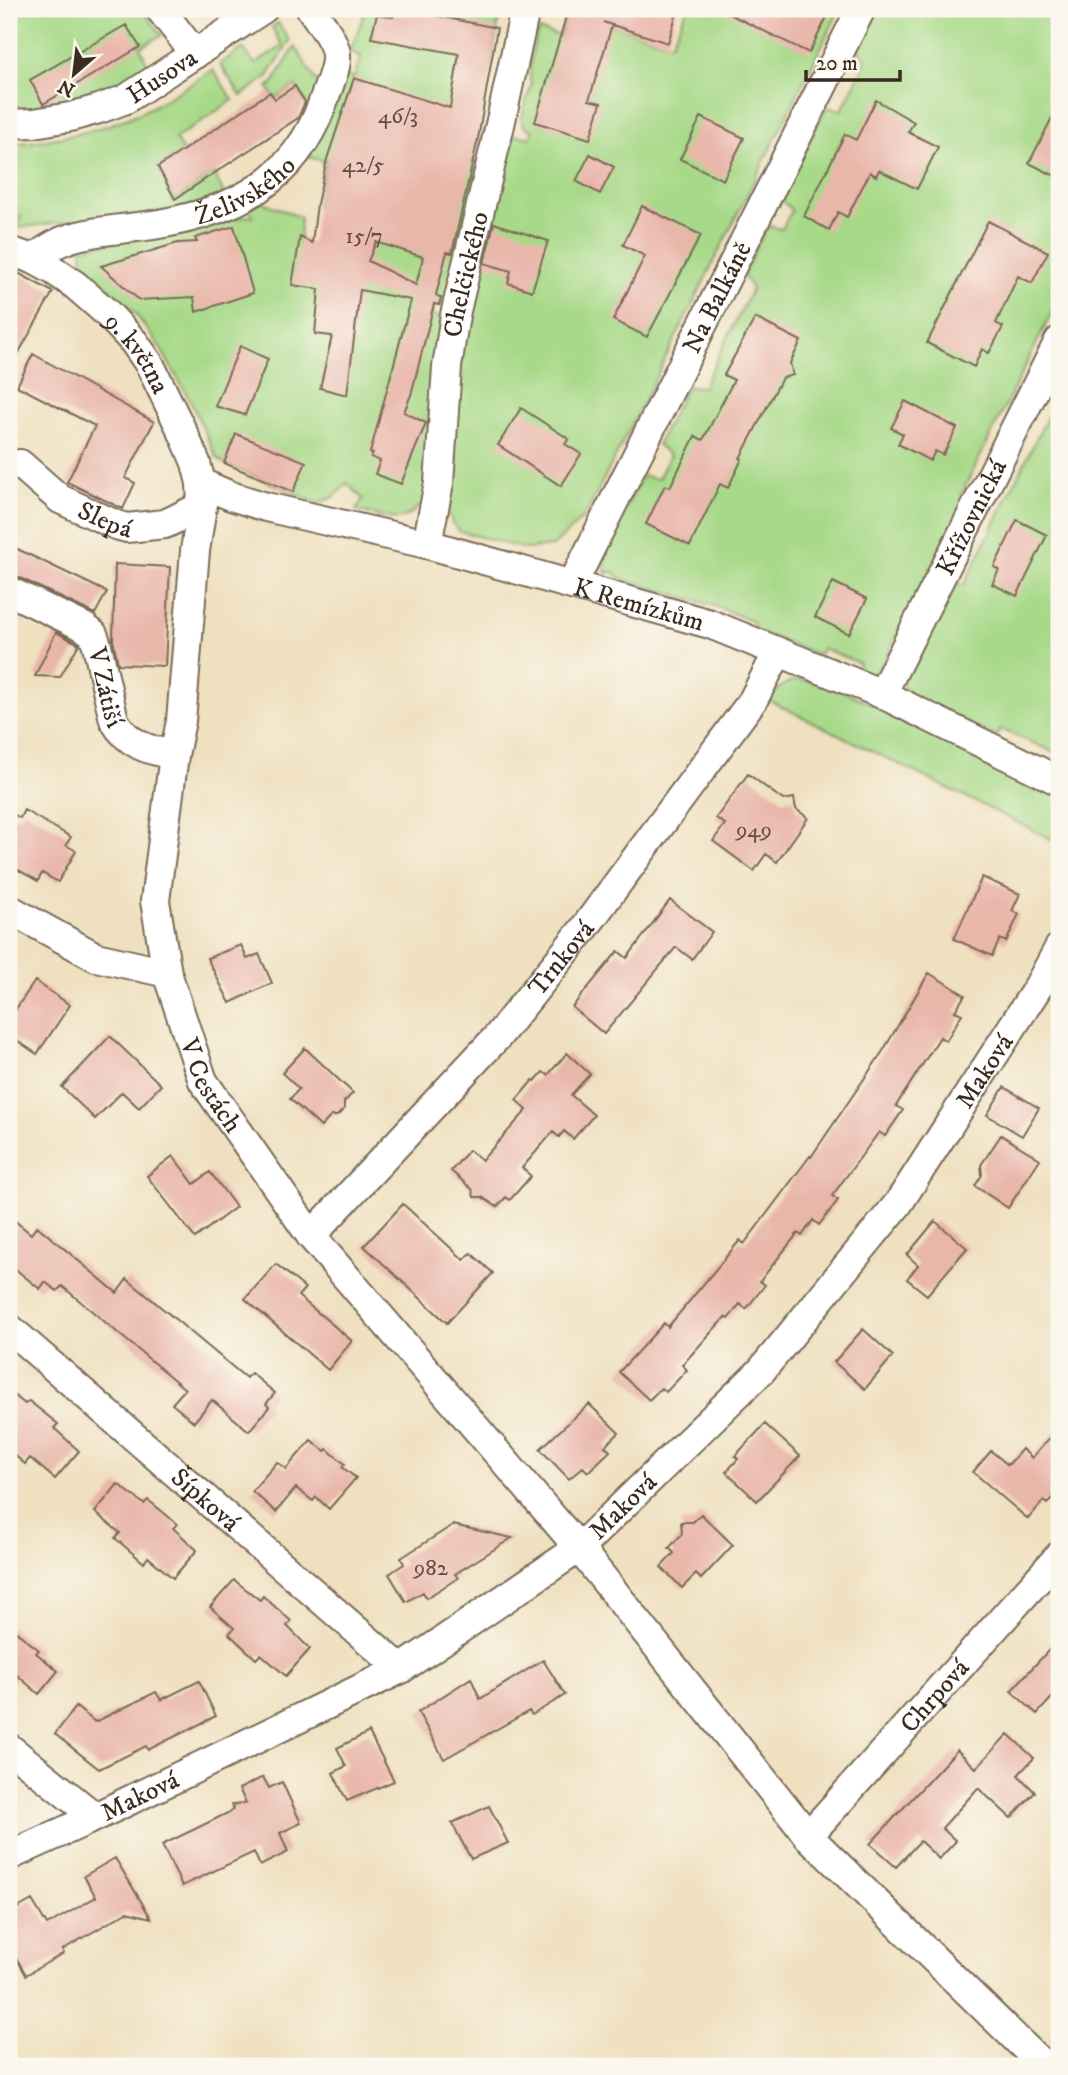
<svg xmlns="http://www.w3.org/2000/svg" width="1068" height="2075" font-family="'IM FELL DW Pica',serif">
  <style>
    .green { fill: #a7d988; stroke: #718253; stroke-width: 2 }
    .building { fill: #e9b6aa; fill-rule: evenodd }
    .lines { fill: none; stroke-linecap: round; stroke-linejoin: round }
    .street-casing { stroke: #7a6a57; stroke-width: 32 }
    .street { stroke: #fff; stroke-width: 28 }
    .labels { text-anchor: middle; stroke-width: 7; stroke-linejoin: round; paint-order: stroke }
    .number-label { font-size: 23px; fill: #664d41 }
    .street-label { font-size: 26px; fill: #3b2a1e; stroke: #fbf7ec }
  </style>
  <rect width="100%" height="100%" fill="#fbf7ec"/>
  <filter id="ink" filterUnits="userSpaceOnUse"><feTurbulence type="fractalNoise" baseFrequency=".0143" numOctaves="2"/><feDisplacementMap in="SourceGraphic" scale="14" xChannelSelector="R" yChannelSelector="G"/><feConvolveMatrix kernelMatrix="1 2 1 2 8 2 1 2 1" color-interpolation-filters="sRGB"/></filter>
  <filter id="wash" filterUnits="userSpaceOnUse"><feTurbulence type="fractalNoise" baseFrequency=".00686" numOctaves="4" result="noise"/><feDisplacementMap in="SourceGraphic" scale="28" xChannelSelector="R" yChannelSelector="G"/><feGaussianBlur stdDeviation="1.57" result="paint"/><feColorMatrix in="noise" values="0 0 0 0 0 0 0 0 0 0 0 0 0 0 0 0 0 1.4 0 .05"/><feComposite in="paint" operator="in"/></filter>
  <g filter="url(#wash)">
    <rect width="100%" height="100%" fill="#efe0c0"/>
    <path class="green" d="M9 9H141L162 35 140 47 149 68C122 83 77 105 47 109 35 111 21 110 9 111Z
      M366 9H501L472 162 479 163 445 305 434 304 432 315 441 319 424 508 418 507C400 528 379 515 356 510L363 499 347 483 334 497 318 503 224 463 217 458 190 400 159 346 135 313 83 265 82 248 198 227 248 216 254 217 246 204 255 199 300 217V241L333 252 317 207 326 162 306 156 341 74 354 78 361 56 350 52Z
      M687 9H840L654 381 585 516 553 546 525 549 459 531 452 523 450 516 445 514 456 363 508 142 517 135 530 138 533 131 524 126 521 119 532 83 530 82C530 63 531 48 539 30L560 36 568 10 671 44Z
      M875 9H1059V298L961 495 967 499 880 668C873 677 867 675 858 672L859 663 822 648 819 655 753 630 754 622 715 606 628 581 620 578 613 571 606 574 604 563 607 539 616 517 626 508 642 476 658 479 670 455 657 445 687 386 703 387 752 289 743 275 767 226 782 229 792 210 781 200 826 107 842 110 867 59 856 48Z
      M278 23 290 41 268 76 241 96 220 64 243 48 255 64 283 46 272 27Z
      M295 47 318 84 311 110 295 86 275 99 268 87 273 83Z
      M213 70 233 100 175 139 183 151 158 167 175 199 214 173 224 194 196 205 79 228 77 220 17 228 21 216 9 212V144C55 141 100 131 142 112 166 101 189 84 213 70Z
      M1059 393V754L1000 729 996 737 909 695 903 686V680L950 582 964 585Z
      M794 680 827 683 1059 794V843L768 700 783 685Z"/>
    <g id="blocks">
      <path class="building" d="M395 9H403L497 28 478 139 452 253 447 252 436 295 441 298 439 305 434 304 411 395 404 412 426 423 401 484 375 474 380 461 371 457 373 454 370 453 411 300 360 290 347 395 320 388 332 336 315 334 319 289 292 285 300 237 312 243 317 204 327 159 354 78 450 108 459 54 371 38 377 14 393 17ZM376 242 423 257 416 285 368 261Z
        M579 9H678L668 43 603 22 612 25 589 100 601 103 590 139 535 122 568 10 579 13Z
        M719 9H831L809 53Z
        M126 25 140 47 43 104 30 80Z
        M295 86 305 102 298 118 175 199 158 167 270 92 275 99Z
        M876 100 914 122 908 132 938 147 917 189 879 170 876 176 870 172 847 217 838 212 829 230 804 216 845 134 856 140Z
        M1059 104V178L1029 163Z
        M701 117 744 138 723 180 680 159Z
        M590 154 614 167 600 194 576 181Z
        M642 206 701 235 647 337 613 320 645 256 623 245Z
        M988 221 1048 252 1032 283 1018 276 996 323 1003 327 989 353 982 349 974 367 927 343Z
        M494 223 548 241 532 291 508 283 511 271 484 263Z
        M234 226 253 293 196 312 194 297 139 300 101 266 178 243 197 242 195 238Z
        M9 268 53 292 9 370Z
        M755 318 801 341 790 363 793 375 782 378 740 458 742 459 728 488 720 484 690 546 646 524 665 485 670 487 695 436 703 440 734 380 724 375Z
        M240 346 268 359 245 415 215 406Z
        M33 354 154 422 125 478 135 483 123 509 67 482 95 426 17 386Z
        M905 401 957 428 943 455 935 451 930 461 898 444 903 434 891 428Z
        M521 408 569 439 565 444 581 454 561 486 498 445Z
        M236 434 306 462 293 492 224 463Z
        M1017 520 1047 535 1017 596 992 584 999 570 994 567Z
        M9 545 107 592 95 614 16 576 9 575Z
        M115 564 170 567 165 666 118 664 113 640Z
        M833 582 867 599 849 634 815 617Z
        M56 632 79 644 60 677 35 676Z
        M748 774 783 800 794 798 796 809 808 818 777 862 766 854 754 871 713 841 725 824 716 818Z
        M24 810 71 837 66 845 76 851 58 882 42 873 38 881 9 865V812L20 818Z
        M982 877 1020 894 1012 911 1019 914 1006 942 1000 939 992 956 954 939Z
        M670 900 712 932 692 959 676 947 604 1034 572 1007 618 951 627 958Z
        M241 945 247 959 259 954 272 983 230 1003 207 958Z
        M929 973 965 995 955 1011 962 1014 946 1041 940 1037 896 1106 903 1110 885 1136 879 1132 832 1196 838 1200 819 1225 813 1220 802 1236 798 1233 760 1281 765 1285 746 1309 740 1304 728 1319 725 1317 682 1365 687 1370 666 1392 661 1388 649 1400 619 1372 664 1323 668 1327 740 1240 744 1244 810 1156 811 1157 883 1051Z
        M35 981 70 1005 37 1054 9 1035V1019Z
        M110 1036 161 1085 139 1108 122 1092 95 1119 62 1087Z
        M305 1048 353 1093 344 1102V1109L337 1116H331L321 1127 290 1099 299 1089 282 1073Z
        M567 1053 590 1074 571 1095 594 1115 573 1139 564 1131 559 1137 553 1132 522 1168 531 1176 510 1200 506 1197 497 1207 482 1197H474L472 1189 451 1171 469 1150 482 1160 527 1110 516 1100 533 1080 535 1081 543 1072 548 1075Z
        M1004 1087 1039 1108 1022 1136 987 1115Z
        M1001 1135 1040 1159 1008 1208 975 1186 982 1175 981 1165Z
        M173 1156 194 1184 210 1172 236 1207 195 1238 147 1176Z
        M403 1204 464 1260 471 1253 493 1273 447 1323 364 1246Z
        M9 1216 31 1234 37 1226 117 1293 127 1279 246 1378 251 1373 275 1393 266 1404 269 1407 249 1431 212 1400 194 1422 172 1404 185 1389 62 1286 57 1291 45 1282 40 1289 9 1264Z
        M935 1221 967 1248 927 1295 907 1279 918 1265 907 1255Z
        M276 1264 305 1288 298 1296 352 1341 328 1370 245 1299Z
        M863 1329 893 1356 865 1389 834 1362Z
        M9 1391 25 1404 29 1401 58 1424 54 1428 79 1451 55 1479 30 1458 25 1464 9 1450Z
        M589 1404 619 1433 605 1446 610 1451 588 1472 583 1467 569 1479 540 1449Z
        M765 1424 800 1456 757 1501 726 1472 738 1459 735 1456Z
        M1059 1427V1491L1048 1504 1044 1500 1028 1519 973 1472 991 1451 1008 1465 1022 1449 1032 1458Z
        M311 1440 325 1451 327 1449 345 1464 342 1467 356 1478 329 1509 316 1497 313 1501 296 1488 276 1512 252 1491 277 1462 286 1469Z
        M118 1484 144 1504 148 1500 163 1512 177 1524 173 1528 197 1550 173 1578 148 1557 144 1563 115 1538 120 1533 95 1512Z
        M701 1514 733 1545 701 1579 696 1574 682 1588 661 1567 674 1553 669 1548 682 1534 681 1522H693Z
        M453 1525 512 1538 455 1574 458 1578 426 1598 423 1592 406 1602 389 1574 404 1564 401 1558Z
        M234 1580 260 1600 263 1596 291 1621 287 1626 310 1649 286 1676 261 1654 256 1659 229 1634 234 1628 210 1607Z
        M9 1626 39 1650 36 1653 58 1671 39 1694 17 1675 9 1686Z
        M1059 1639V1690L1037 1714 1011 1691Z
        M543 1660 565 1695 532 1715 529 1711 444 1759 418 1712 471 1678 480 1699Z
        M199 1681 216 1716 148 1750 146 1746 99 1769 55 1734 76 1707 95 1722 156 1692 161 1700Z
        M369 1732 394 1781 347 1801 333 1773 346 1766 337 1748Z
        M1008 1734 1034 1758 1018 1775 1035 1792 1011 1818 978 1788 942 1828 956 1841 939 1859 920 1841 896 1867 870 1844 957 1750 976 1768Z
        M263 1777 269 1788 282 1782 301 1823 280 1833 288 1852 260 1866 254 1852 182 1886 162 1845 234 1810 232 1805 246 1803 239 1789Z
        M489 1806 508 1843 471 1859 452 1823Z
        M115 1858 151 1918 127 1912 62 1950 64 1953 26 1975 9 1945V1913L32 1900 47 1925 96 1897 84 1876Z"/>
    </g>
  </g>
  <g filter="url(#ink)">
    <use href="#blocks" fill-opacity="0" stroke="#7a6a57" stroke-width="2"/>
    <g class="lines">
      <g class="street-casing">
        <g id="street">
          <path d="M160 9 195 54"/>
          <path id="s1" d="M9 124 34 123 70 117 99 109 126 99 263 9"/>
          <path id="s2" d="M9 251 33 259 53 270 75 285 107 313 134 342 150 365 185 437 196 463 201 483 202 506 195 551 181 721 174 755 155 901 167 973 203 1081 311 1236 579 1548 808 1836 1044 2066"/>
          <path id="s3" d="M33 259C43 252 53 244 65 240 91 230 130 229 159 224 235 211 294 181 322 105 341 52 344 56 311 9"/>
          <path id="s4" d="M20 464 60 499 116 525 127 528 165 524 202 506"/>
          <path id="s5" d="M201 483 231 496 266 507 427 544 710 624 882 694 1059 781"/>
          <path id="s6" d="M427 544 439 483 447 367 455 315 500 125 523 19 522 9"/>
          <path id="s7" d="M572 585 861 9"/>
          <path id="s8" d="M9 591 84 627 93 634 97 645 114 720C128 745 148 750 174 755"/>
          <path id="s9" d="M882 694 1059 341"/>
          <path d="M9 909 96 957 167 973"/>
          <path id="s10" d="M311 1236 498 1036 583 930 753 700 778 652"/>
          <path id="s11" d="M9 1328 401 1669"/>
          <path d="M9 1748 95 1817"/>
          <path id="s12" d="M808 1836 1059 1556"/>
          <path id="s13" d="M9 1856 95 1817 401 1669 579 1548 761 1371 898 1204 1038 987 1059 948"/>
        </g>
      </g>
      <use href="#street" class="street"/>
    </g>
  </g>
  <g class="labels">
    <g class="number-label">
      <text x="398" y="123">46/3</text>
      <text x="363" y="172">42/5</text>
      <text x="364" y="243">15/7</text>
      <text x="754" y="837">949</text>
      <text x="431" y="1575">982</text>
    </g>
    <g class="street-label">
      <text dy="9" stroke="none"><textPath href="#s1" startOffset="163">Husova</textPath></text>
      <text dy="9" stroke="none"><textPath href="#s3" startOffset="226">Želivského</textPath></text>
      <text dy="9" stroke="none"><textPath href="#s6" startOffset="273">Chelčického</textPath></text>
      <text dy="9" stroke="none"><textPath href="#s7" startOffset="322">Na Balkáně</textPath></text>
      <text dy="9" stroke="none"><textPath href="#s2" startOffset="168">9. května</textPath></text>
      <text dy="9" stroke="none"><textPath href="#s4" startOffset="103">Slepá</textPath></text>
      <text dy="9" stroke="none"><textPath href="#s9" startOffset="198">Křížovnická</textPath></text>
      <text dy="9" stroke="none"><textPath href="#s5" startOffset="455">K Remízkům</textPath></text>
      <text dy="9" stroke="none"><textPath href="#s8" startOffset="149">V Zátiší</textPath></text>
      <text dy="9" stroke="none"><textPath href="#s10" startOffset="374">Trnková</textPath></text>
      <text dy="9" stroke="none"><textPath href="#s13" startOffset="1278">Maková</textPath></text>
      <text dy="9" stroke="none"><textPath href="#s2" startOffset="929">V Cestách</textPath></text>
      <text dy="9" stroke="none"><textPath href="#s11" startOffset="261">Šípková</textPath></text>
      <text dy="9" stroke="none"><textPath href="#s13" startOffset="710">Maková</textPath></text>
      <text dy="9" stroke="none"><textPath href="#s12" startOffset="189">Chrpová</textPath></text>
      <text dy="9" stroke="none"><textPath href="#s13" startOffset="144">Maková</textPath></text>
    </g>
  </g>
  <rect width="1068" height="2075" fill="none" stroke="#fbf7ec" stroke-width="35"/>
  <g transform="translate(74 74) rotate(208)" stroke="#fbf7ec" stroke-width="5" paint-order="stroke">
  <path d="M0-5L12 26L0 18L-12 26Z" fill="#3b2a1e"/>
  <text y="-10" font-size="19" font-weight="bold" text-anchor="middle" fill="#3b2a1e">N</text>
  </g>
  <path d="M806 70v10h94v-10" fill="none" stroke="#3b2a1e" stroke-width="3.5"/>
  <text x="816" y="70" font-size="21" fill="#3b2a1e" stroke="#fbf7ec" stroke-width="5" paint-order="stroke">20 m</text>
</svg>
